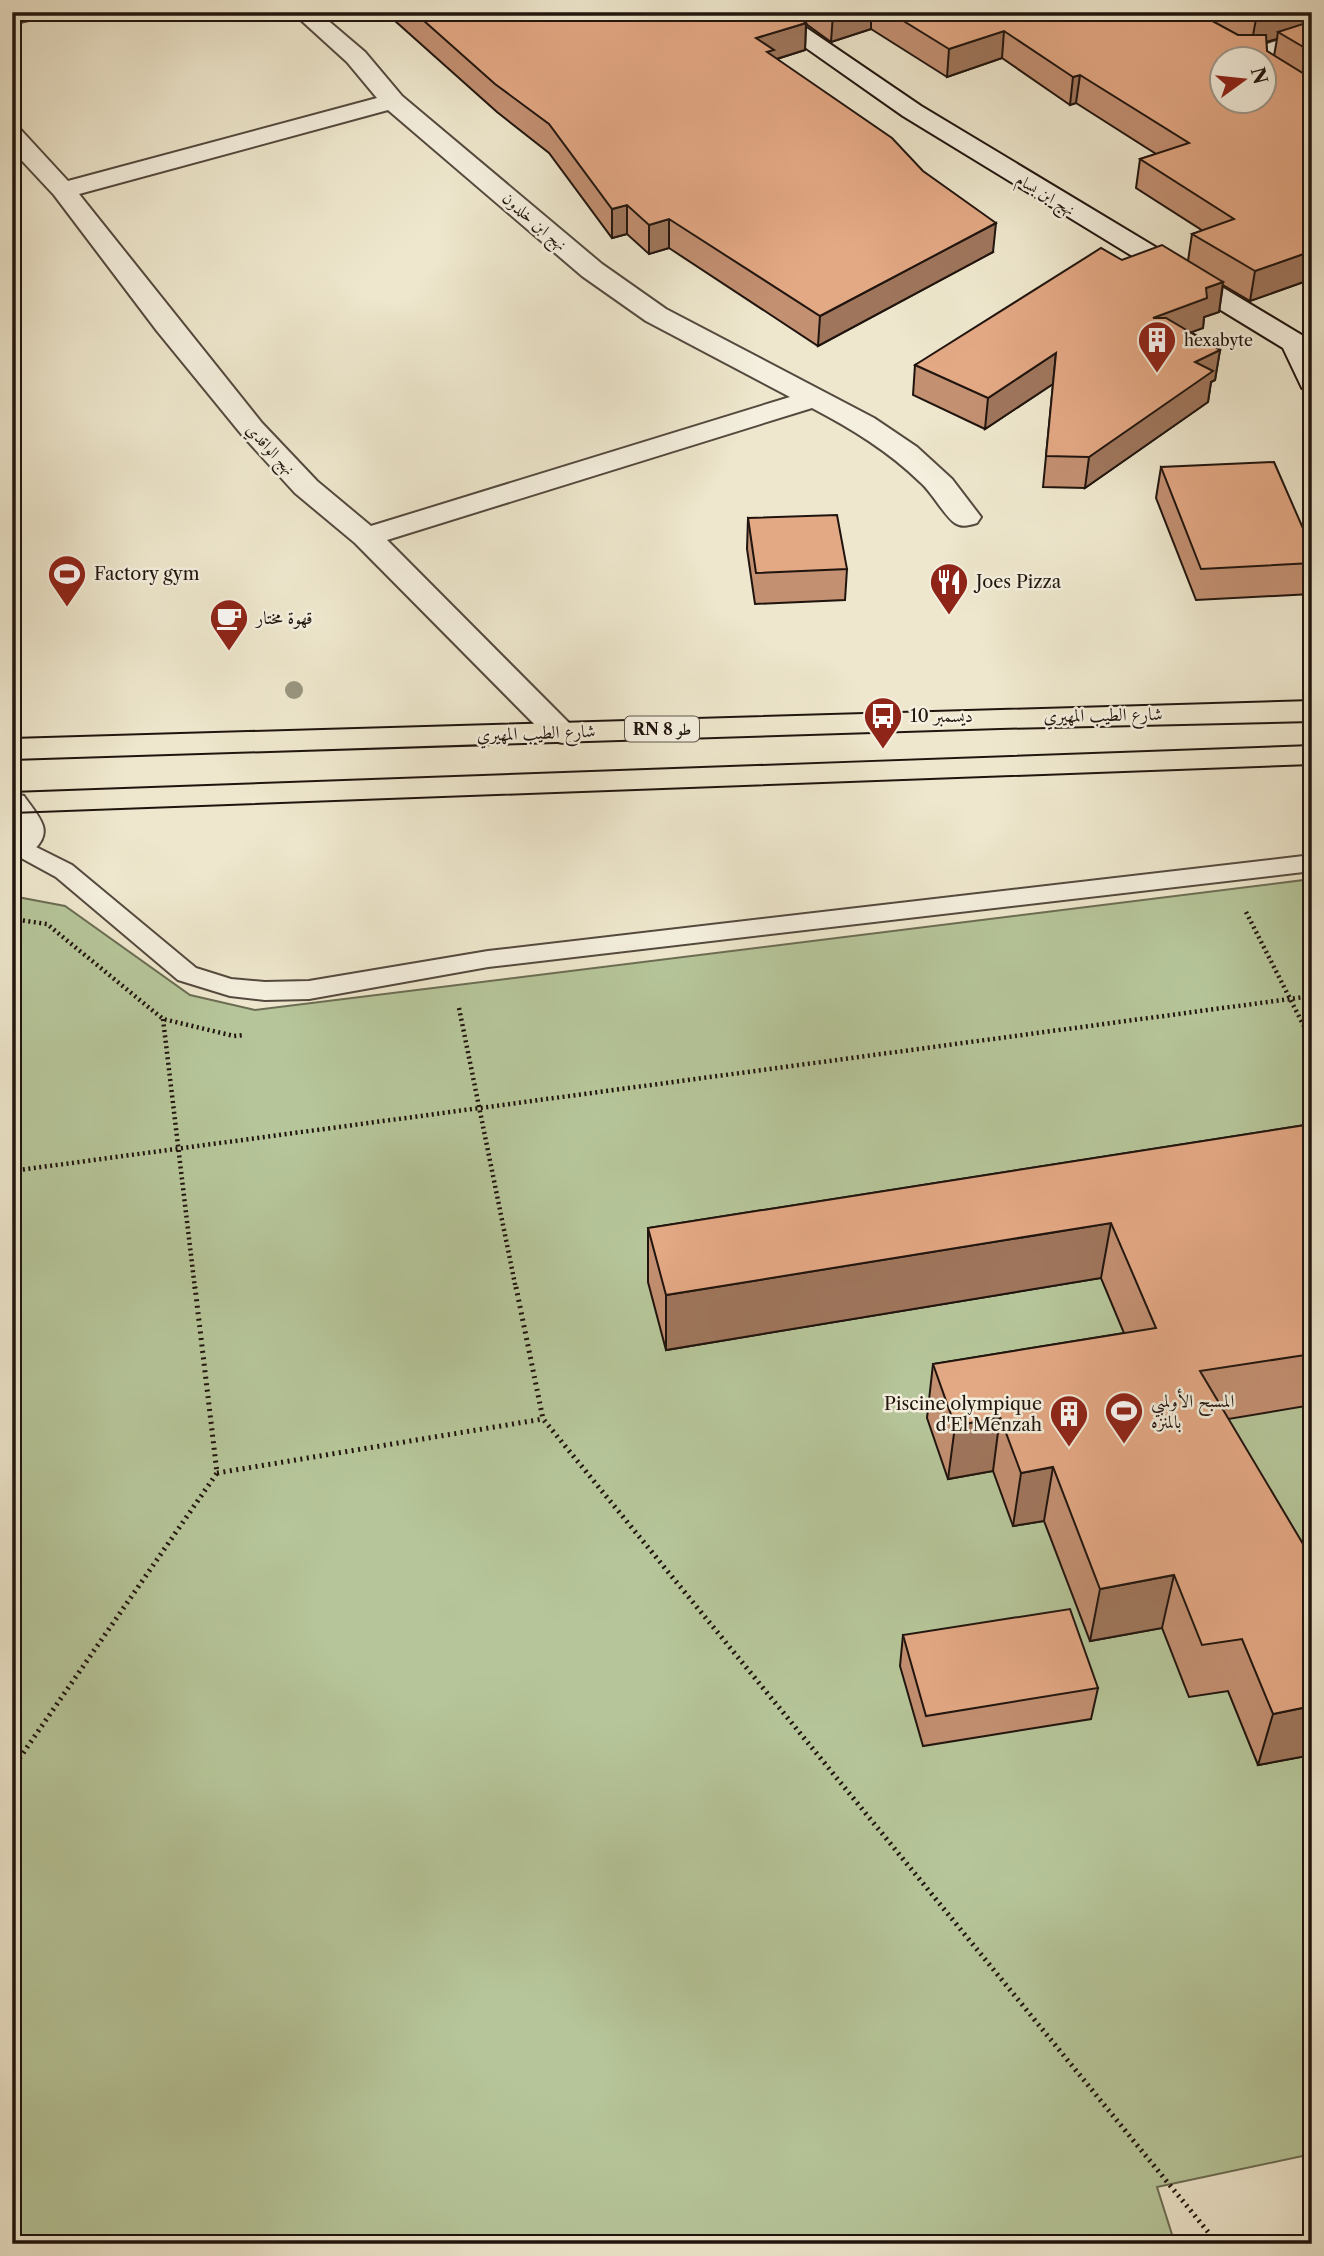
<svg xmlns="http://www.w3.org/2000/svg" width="1324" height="2256" font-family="'Libre Caslon Text',Amiri,serif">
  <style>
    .green { fill: #b6c69a; stroke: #6b6d54; stroke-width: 2 }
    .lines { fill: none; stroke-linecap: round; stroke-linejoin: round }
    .lane-casing { stroke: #54493e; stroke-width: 4 }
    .street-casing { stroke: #54493e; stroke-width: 4 }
    .secondary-casing { stroke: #20140e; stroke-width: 4 }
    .primary-casing { stroke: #20140e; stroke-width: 4 }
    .path-far1 { stroke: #20140e; stroke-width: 4.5; stroke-dasharray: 2 3.5; stroke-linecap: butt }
    .path { stroke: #20140e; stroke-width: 5; stroke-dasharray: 2 4.5; stroke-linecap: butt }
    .lane { fill: #f4efde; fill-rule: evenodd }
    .street { fill: #f4efde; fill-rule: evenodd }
    .secondary { fill: #f4efde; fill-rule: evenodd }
    .primary { fill: #eee7cd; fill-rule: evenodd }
    .tram { stroke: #20140e; stroke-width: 2 }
    .tree { fill: #99957f }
    .wall { fill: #c39072; stroke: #20140e; stroke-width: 2; fill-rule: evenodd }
    .shaded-wall { fill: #9f765c; stroke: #20140e; stroke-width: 2 }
    .building { fill: #e3a884; stroke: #20140e; stroke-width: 2; fill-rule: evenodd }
    .labels { text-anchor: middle; stroke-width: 5; stroke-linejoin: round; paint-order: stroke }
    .far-street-label { font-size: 16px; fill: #20140e; stroke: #f4efde }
    .far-poi-label { font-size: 16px; fill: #20140e; stroke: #f4efde; text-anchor: start }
    .shield { fill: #f4efde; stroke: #60564c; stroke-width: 2 }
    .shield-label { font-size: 16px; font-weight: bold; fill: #20140e }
    .poi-label { font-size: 18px; fill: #20140e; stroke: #f4efde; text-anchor: start }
    .street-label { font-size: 18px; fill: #20140e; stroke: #f4efde }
  </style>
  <rect width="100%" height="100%" fill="#eee7cd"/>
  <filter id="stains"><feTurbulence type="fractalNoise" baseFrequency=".00286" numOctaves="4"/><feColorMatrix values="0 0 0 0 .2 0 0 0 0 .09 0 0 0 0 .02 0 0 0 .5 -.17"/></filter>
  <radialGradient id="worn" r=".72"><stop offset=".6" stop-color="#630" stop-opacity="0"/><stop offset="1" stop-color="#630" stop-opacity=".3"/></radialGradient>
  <path class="green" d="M1312 879V2154L1157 2187 1175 2244H12V896L65 906 190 995 255 1010Z"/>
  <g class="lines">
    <g class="lane-casing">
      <path id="lane" d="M18 838 72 865 196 968 231 979 265 982 309 981 488 951 1312 855V871L488 967 309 999 265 1000 230 996 178 980 56 877 12 853V840Z"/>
    </g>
    <g class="street-casing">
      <path id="street" d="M12 12H45L41 17 12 24Z
        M292 12H318L365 52 402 96 602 264 666 309 874 418 917 447 952 479 981 517 977 523C970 525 962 528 955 523 946 518 931 491 920 482 888 451 852 429 812 408L387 540 579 733 574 740 562 743 550 740 355 543 295 493 242 435 157 331 54 195 12 150V128L21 130 68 181 377 98 347 62ZM388 110 582 276 646 321 790 397 371 526 317 481 262 423 79 194Z
        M1312 30V45L1264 60H1240L1238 57 1241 52Z
        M12 793 24 796C30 805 40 816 43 826 48 844 26 857 12 861Z"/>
    </g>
    <g class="secondary-casing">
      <path id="secondary" d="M755 12H783L921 106 1305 337 1312 349V390L1302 388 1283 348 903 116Z"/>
    </g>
    <g class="primary-casing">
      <path id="primary" d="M1312 701V721L1000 728 12 759V739Z"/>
    </g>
    <path class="path-far1" d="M1246 912 1312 1042
      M12 919 47 924 163 1019 234 1036 244 1035
      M459 1008 516 1289
      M163 1019 195 1289
      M12 1171 1312 996"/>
    <path class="path" d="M516 1287 543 1419 1218 2244
      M217 1473 543 1419
      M12 1769 217 1473 195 1287"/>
    <use href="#lane" class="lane"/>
    <use href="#street" class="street"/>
    <use href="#secondary" class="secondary"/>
    <use href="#primary" class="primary"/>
    <path class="tram" d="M12 792 1312 745
      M12 813 1312 765"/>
  </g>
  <circle class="tree" cx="294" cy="690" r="9"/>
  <path class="wall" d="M385 12H1312V279L1250 301 1223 285 1219 312 1204 317 1203 328 1191 332 1220 350 1215 380 1211 382 1208 402 1085 488 1043 487 1053 384 985 429 913 395 915 365 1122 260 1188 261 1192 234 1203 231 1136 188 1140 159 1156 154 1076 103 1070 105 1002 58 947 77 871 29 831 42 806 24 805 50 777 59 993 252 818 346 669 248 649 254 627 234 612 238 549 153 497 112ZM1277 39 1274 56 1267 51 1266 42Z
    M1161 467 1312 549 1311 594 1196 600 1156 498Z
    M748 518 847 569 845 600 755 604 747 549Z
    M1312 1124V1405L1228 1419 1312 1755 1258 1765 1228 1691 1189 1697 1162 1628 1090 1641 1044 1521 1013 1526 993 1471 948 1479 927 1418 933 1364 1124 1333 1101 1278 666 1350 648 1282V1228Z
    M903 1635 1098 1688 1091 1719 923 1746 900 1666Z"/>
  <path class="shaded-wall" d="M839 12H871V29L831 42 833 14Z
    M1278 12H1312V28L1278 32 1277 39 1251 46 1256 19Z
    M806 23 805 50 773 60 756 38Z
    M1004 31 1002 58 947 77 949 49Z
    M1080 75 1076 103 1070 105 1073 77Z
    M627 205V234L612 238V209Z
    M669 219V248L649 254V225Z
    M996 223 993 252 818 346 820 316Z
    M1312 251V279L1250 301 1255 271Z
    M1223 282 1219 312 1204 317 1203 328 1149 348 1153 318 1206 288Z
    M1220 350 1215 380 1211 382 1208 402 1085 488 1089 457 1195 362Z
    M1056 353 1053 384 985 429 988 398Z
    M1111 1223 1101 1278 666 1350V1295Z
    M1000 1417 993 1471 948 1479 955 1426Z
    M1053 1467 1044 1521 1013 1526 1021 1473Z
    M1174 1575 1162 1628 1090 1641 1100 1589Z
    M1312 1706V1755L1258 1765 1273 1714Z"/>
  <path class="building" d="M414 12H791L806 23 756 38 774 50 767 52 892 138 923 171 996 223 820 316 669 219 649 225 627 205 612 209 549 124 495 84Z
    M889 12H1196L1238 35H1266L1267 51 1306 75 1312 76V251L1255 271 1192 234 1234 219 1140 159 1189 143 1080 75 1073 77 1004 31 949 49ZM1222 60H1264V102H1222Z
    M1243 12H1278L1256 19Z
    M1312 21V52L1278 32Z
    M1162 245 1223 282 1206 288 1207 298 1153 318H1166L1220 350 1195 362 1213 371 1089 457 1046 456 1056 353 988 398 915 365 1101 248 1122 260Z
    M1274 462 1312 549V563L1201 569 1161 467Z
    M837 515 847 569 756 573 748 518Z
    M1312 1124V1354L1200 1371 1312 1559V1706L1273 1714 1242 1639 1202 1645 1174 1575 1100 1589 1053 1467 1021 1473 1000 1417 955 1426 933 1364 1156 1328 1111 1223 666 1295 648 1228Z
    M1070 1609 1098 1688 926 1716 903 1635Z"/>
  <defs>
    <g id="building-pin" transform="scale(2.0125)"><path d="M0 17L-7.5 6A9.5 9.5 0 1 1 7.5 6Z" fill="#8f2418" stroke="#f4efde"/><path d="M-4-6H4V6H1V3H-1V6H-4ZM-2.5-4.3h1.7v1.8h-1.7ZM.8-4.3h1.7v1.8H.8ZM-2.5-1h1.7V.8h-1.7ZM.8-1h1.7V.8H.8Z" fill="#fff"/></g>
    <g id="stadium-pin" transform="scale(2.0125)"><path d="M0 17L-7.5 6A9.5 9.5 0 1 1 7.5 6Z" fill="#8f2418" stroke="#f4efde"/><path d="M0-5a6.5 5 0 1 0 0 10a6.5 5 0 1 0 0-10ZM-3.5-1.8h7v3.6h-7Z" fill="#fff"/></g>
    <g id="restaurant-pin" transform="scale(2.0125)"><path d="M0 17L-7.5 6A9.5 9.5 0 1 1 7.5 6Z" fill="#8f2418" stroke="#f4efde"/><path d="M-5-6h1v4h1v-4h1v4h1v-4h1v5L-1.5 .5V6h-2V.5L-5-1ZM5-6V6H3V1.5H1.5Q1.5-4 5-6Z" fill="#fff"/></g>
    <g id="cafe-pin" transform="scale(2.0125)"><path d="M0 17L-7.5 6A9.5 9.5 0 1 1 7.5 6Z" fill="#8f2418" stroke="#f4efde"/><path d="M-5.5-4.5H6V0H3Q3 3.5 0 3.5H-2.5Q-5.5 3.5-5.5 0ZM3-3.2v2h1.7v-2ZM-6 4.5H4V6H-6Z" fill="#fff"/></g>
    <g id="bus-pin" transform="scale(2.0125)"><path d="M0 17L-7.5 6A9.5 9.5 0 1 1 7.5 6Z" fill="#8f2418" stroke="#f4efde"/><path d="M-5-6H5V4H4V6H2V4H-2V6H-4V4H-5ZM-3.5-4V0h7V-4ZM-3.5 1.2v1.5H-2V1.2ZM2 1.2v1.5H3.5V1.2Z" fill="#fff"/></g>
  </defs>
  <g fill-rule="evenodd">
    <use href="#building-pin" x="1157" y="340"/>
    <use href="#stadium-pin" x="67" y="574"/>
    <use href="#restaurant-pin" x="949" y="582"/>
    <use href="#cafe-pin" x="229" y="618"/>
    <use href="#bus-pin" x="883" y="716"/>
    <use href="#stadium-pin" x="1124" y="1411"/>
    <use href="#building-pin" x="1069" y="1414"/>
  </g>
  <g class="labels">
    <g class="far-street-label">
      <text transform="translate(1046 194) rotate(31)" y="6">نهج ابن بسام</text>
      <text transform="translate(535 221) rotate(41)" y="6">نهج ابن خلدون</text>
      <text transform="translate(271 449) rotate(47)" y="6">نهج الواقدي</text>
    </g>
    <g class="far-poi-label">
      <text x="1184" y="346">hexabyte</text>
    </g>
    <rect class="shield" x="625" y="716.5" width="74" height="25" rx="5"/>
    <g class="shield-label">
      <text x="662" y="735">RN 8 طو</text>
    </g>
    <g class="poi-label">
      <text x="94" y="580">Factory gym</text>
      <text x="976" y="588">Joes Pizza</text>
      <text x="256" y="624">قهوة مختار</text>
      <text x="910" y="722">10 ديسمبر</text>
      <text x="1151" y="1407">المسبح الأولمبي<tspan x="1151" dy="21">بالمنزه</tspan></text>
      <text x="1042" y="1410" text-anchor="end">Piscine olympique<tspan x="1042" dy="21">d'El Menzah</tspan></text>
    </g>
    <g class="street-label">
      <text transform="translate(1103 715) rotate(-1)" y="6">شارع الطيب المهيري</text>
      <text transform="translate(536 733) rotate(-2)" y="6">شارع الطيب المهيري</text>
    </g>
  </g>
  <rect width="1324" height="2256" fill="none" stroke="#eee7cd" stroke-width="42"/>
  <rect x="14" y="14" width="1296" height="2228" fill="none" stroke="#20140e" stroke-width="3.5"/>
  <rect x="21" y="21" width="1282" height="2214" fill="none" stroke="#20140e" stroke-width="2"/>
  <g transform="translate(1243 80) rotate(75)"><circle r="33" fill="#f4efde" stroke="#9f978b" stroke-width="2"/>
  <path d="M0-5L12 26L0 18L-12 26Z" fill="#8f2418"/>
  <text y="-10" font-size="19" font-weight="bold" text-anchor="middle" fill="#20140e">N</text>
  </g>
  <rect width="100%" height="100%" filter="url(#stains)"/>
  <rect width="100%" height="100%" fill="url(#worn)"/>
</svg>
